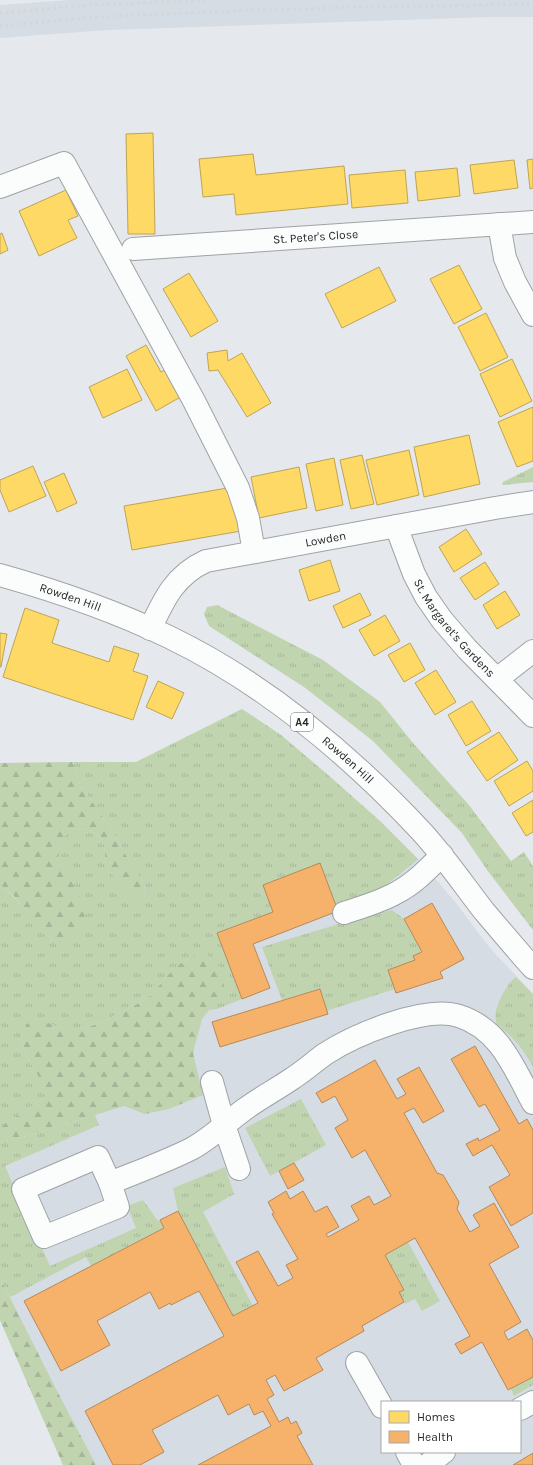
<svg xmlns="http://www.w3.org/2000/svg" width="533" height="1465" font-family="Karla,sans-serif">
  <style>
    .built { fill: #d5dce4; fill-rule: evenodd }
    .grass { fill: url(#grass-tufts) }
    .forest { fill: url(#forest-firs) }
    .homes { fill: #ffd966; stroke: #bea454 }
    .health { fill: #f6b26b; stroke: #b78958 }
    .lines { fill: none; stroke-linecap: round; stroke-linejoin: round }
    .minor-casing { stroke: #a0a2a4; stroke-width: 24 }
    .major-casing { stroke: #a0a2a4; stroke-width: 24 }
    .minor { stroke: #fbfcfc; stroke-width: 22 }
    .major { stroke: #fbfcfc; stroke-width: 22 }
    .rail { stroke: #d4d5d7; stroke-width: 3; stroke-dasharray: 2 4; stroke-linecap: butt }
    .labels { text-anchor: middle; stroke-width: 4; stroke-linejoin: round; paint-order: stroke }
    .shield { fill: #fff; stroke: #66686a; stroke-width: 1 }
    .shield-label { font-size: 11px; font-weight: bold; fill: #25282a }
    .street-label { font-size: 12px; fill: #25282a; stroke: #fff }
  </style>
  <defs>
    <pattern id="grass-tufts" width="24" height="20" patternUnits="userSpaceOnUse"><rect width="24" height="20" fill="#c1d4b0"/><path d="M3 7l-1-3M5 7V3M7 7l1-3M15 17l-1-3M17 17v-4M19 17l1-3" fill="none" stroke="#a6b698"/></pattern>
    <pattern id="forest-firs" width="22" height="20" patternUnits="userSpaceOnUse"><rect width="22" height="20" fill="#c1d4b0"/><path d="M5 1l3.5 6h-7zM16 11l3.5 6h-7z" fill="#a6b698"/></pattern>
  </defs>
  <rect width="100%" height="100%" fill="#e5e8ec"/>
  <path class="built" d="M71 0H533V17H489L107 30 0 38V5Z
    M242 709 281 735 380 821 421 862 456 903 489 947 533 994V1465H63L0 1320V763L136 762ZM382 1402H520V1452H382Z"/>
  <path class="grass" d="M533 467V482L502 485 503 482Z
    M217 605 323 660 380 702 413 743 469 805 511 861 524 852 533 866V930L487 870 462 833 373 741 304 687 209 626 204 614 207 607Z
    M242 709 281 735 327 774 380 821 418 859 395 878 380 889 363 896 336 905 273 912 217 933 242 999 217 1009 209 1010 214 1004 189 958C183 962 176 967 170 973 163 980 158 989 150 996 141 1003 131 1007 121 1012 91 1028 74 1038 41 1019L21 1033 24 1050 31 1064 50 1092 41 1100 0 1127V886H2C21 902 35 923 53 941L76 889 58 859 63 837 73 830 87 829 97 835 104 845 106 864 139 898 145 894 144 884 122 849 115 835 79 783 73 762H136Z
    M392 910 404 919 422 952 413 956 415 960 395 989 326 1011 320 989 282 1000 262 947 352 920Z
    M516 977 533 994V1067C523 1048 513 1037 496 1024 496 1020 495 1015 496 1011 498 1001 508 982 516 977Z
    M301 1099 326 1145 270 1176 245 1128Z
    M95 1115 99 1125 5 1166 50 1266 136 1228 127 1206 143 1200 158 1221 160 1220 164 1228 91 1266 86 1257 10 1297 0 1278V1142L23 1137Z
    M225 1167 234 1194 203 1212 253 1306 233 1316 178 1211 173 1188Z
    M408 1242 440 1301 422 1311 415 1299 405 1304 399 1292 404 1289 385 1255Z
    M533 1377V1385L514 1396 511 1389Z"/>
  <path class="forest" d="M73 762 79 783 115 835 122 849 144 884 145 894 139 898 131 896 114 878 106 864 104 845 97 835 87 829 73 830 63 837 58 859C66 873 89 905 84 921 84 924 80 927 79 929 70 941 68 941 53 941L38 926 14 896 2 886H0V763Z
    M204 953 215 960 225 976 223 987 214 1004 202 1019 193 1053 203 1095 169 1109 145 1114 124 1106 23 1137 0 1142V1127L41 1100 49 1092 31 1064 24 1050 21 1033 27 1024 41 1019C74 1038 91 1028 121 1012 131 1007 141 1003 150 996 158 988 163 980 170 973 180 962 191 957 204 953Z
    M0 1278 55 1387 96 1465H63L0 1320Z"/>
  <path class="homes" d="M153 133 155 234H128L126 134Z
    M253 154 256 175 344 166 348 204 236 215 234 194 203 197 199 159Z
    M533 159V188L530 189 527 160Z
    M514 160 518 188 474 194 470 165Z
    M457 168 460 196 418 201 415 172Z
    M405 170 408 203 352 208 349 175Z
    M66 190 78 216 68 220 77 238 39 256 19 211Z
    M2 233 8 250 0 254V234Z
    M459 265 482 309 454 324 430 279Z
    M379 267 396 301 342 328 325 294Z
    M189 273 218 321 191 337 163 289Z
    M486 313 508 357 480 371 458 327Z
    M146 345 161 372 169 368 184 395 156 411 126 356Z
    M227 350 228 361 242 353 271 403 247 417 218 370 209 371 207 353Z
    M512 359 532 401 500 417 480 374Z
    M127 369 142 400 103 418 89 387Z
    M533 407V461L517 467 498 422Z
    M469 435 480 484 424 497 414 447Z
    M409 450 419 495 377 505 366 460Z
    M362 455 374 504 351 509 340 460Z
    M334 458 343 505 316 511 306 464Z
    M33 466 46 496 9 512 0 490V480Z
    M299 467 307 508 259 518 251 477Z
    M64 473 77 503 57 512 44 482Z
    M233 487 241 531 132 550 124 506Z
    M466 529 482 554 454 572 439 547Z
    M330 560 340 591 309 601 299 570Z
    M485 562 499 584 475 600 460 578Z
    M505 591 520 615 497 629 483 605Z
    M360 593 371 615 343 628 333 606Z
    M25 608 59 620 52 643 109 662 114 646 139 654 133 671 148 676 133 720 3 677Z
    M385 615 400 641 374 656 359 630Z
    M0 633 7 634 1 667H0Z
    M410 643 425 670 404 682 388 655Z
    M436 670 456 702 435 715 415 683Z
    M158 681 184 693 172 719 146 707Z
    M472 701 491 731 466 746 448 715Z
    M499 732 518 760 487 781 467 752Z
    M527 761 533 771V791L509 806 494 781Z
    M533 800V832L526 836 512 813Z"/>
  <path class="health" d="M320 863 338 911 253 944 270 988 242 999 217 933 273 912 263 885Z
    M432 903 464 959 440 972 443 978 396 993 388 970 415 960 413 956 422 952 404 919Z
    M320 989 328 1014 220 1047 212 1022Z
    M475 1046 519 1124 527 1119 533 1130V1213L511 1226 489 1187 510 1175 492 1145 473 1156 466 1144 478 1138 479 1141 500 1130 485 1104 479 1107 451 1059Z
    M375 1060 397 1099 406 1094 397 1079 419 1067 444 1111 423 1123 414 1108 404 1113 437 1173 443 1175 459 1202 457 1209 470 1232 480 1226 473 1215 494 1203 519 1247 489 1264 521 1322 504 1332 508 1340 527 1329 533 1340V1377L508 1390 482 1342 461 1354 455 1344 470 1336 415 1238 385 1255 404 1290 399 1292 404 1302 362 1326 364 1331 316 1358 323 1370 284 1391 275 1375 266 1380 274 1395 267 1399 279 1422 288 1417 291 1424 296 1421 302 1433 297 1436 313 1465H198L271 1426 263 1411 254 1415 249 1404 228 1415 218 1395 152 1430 164 1452 140 1465H113L85 1411 224 1336 199 1291 171 1305 170 1303 159 1309 150 1292 97 1321 110 1345 61 1371 24 1301 164 1228 160 1220 178 1211 233 1316 258 1303 236 1262 258 1251 278 1286 293 1278 286 1265 298 1259 272 1214 274 1213 268 1202 286 1191 290 1199 303 1191 315 1212 327 1206 339 1227 326 1234 328 1237 359 1220 351 1206 369 1196 374 1205 391 1196 365 1150 352 1158 335 1128 348 1120 335 1096 322 1103 316 1093Z
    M294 1163 304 1180 288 1189 279 1171Z
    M533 1453V1465H513Z"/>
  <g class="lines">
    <g class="minor-casing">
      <g id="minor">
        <path d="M0 187 64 163 194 401 238 488 248 518 254 552"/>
        <path d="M499 224 505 258 515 282 533 315"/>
        <path id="s1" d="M133 249 533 222"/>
        <path id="s2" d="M396 526 414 574 426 597 442 620 467 649 533 716"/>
        <path id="s3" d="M150 629C164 599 175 575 206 561L495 508 533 502"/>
        <path d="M497 679 533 651"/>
        <path d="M344 913C362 907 380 902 396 893 414 884 428 869 442 855"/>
        <path d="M212 1082 224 1125 239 1169"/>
        <path d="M98 1157 110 1183 118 1207 44 1237 23 1189Z"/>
        <path d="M110 1183C137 1172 165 1162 191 1149 210 1139 227 1122 245 1109 260 1098 277 1089 293 1078 304 1071 314 1062 325 1054 354 1035 425 1005 459 1016 500 1029 514 1068 533 1103"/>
        <path d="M357 1363 382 1407"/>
        <path d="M520 1409 533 1402"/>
        <path d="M407 1452 414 1465"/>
        <path d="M427 1465 444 1452"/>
      </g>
    </g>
    <g class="major-casing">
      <g id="major">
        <path id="s4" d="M0 575C57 591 115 611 169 637 264 683 349 754 421 831 444 856 463 884 484 911 500 930 516 949 533 968"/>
      </g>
    </g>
    <use href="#minor" class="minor"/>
    <use href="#major" class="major"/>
    <path class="rail" d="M0 13 90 5 209 0
      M0 26 95 17 278 9 533 4"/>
  </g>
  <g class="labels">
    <rect class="shield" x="291" y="713" width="22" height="18" rx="3"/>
    <g class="shield-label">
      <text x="302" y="726">A4</text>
    </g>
    <g class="street-label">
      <text dy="4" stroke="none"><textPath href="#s1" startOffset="183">St. Peter's Close</textPath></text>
      <text dy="4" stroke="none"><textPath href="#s3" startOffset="212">Lowden</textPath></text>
      <text dy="4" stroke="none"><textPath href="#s4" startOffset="74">Rowden Hill</textPath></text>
      <text dy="4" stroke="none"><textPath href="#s2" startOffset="119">St. Margaret's Gardens</textPath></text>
      <text dy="4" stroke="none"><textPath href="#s4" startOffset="398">Rowden Hill</textPath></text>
    </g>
  </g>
  <rect x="381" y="1401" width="140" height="52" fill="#ffffff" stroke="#a8a9aa"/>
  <rect x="389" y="1411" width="20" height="12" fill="#ffd966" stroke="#a8a9aa"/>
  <text x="417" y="1421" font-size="12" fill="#25282a">Homes</text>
  <rect x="389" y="1431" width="20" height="12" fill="#f6b26b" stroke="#a8a9aa"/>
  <text x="417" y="1441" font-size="12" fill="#25282a">Health</text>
</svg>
